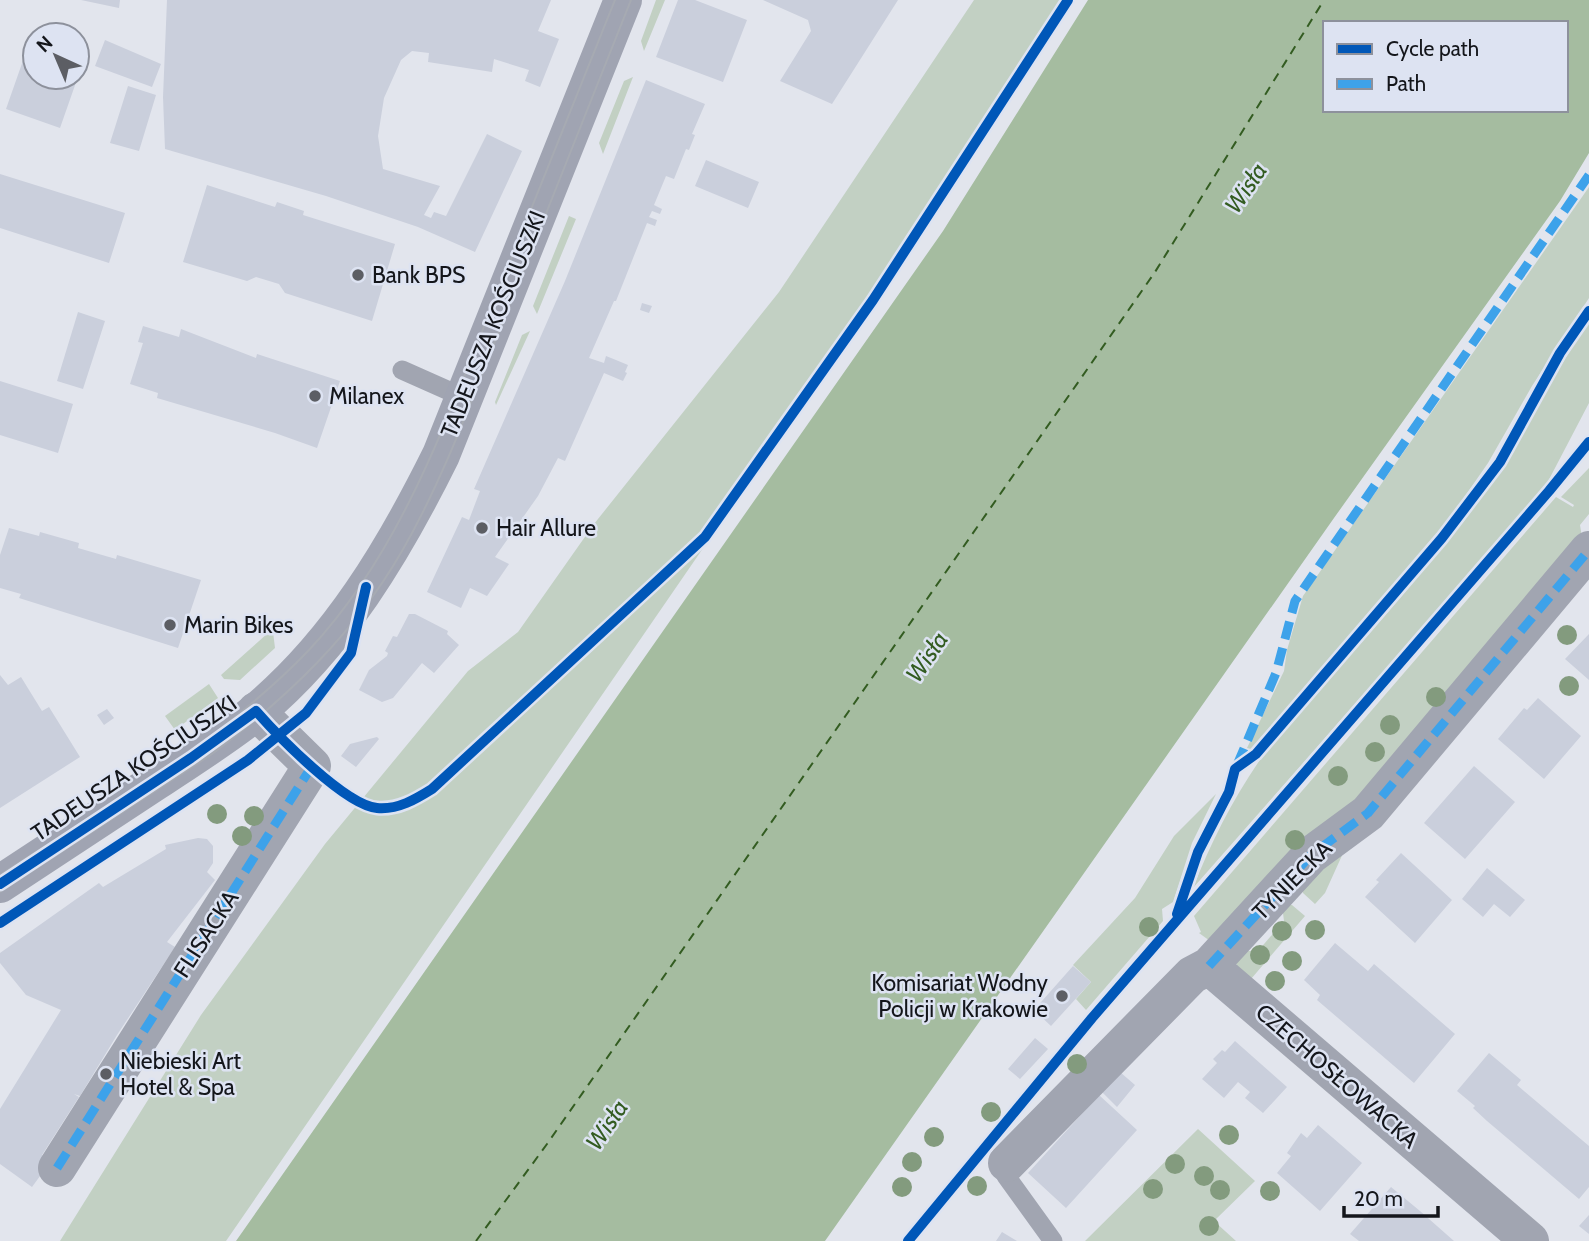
<svg xmlns="http://www.w3.org/2000/svg" width="1589" height="1241" font-family="Cabin,sans-serif">
  <style>
    .green { fill: #c2d0c3 }
    .water { fill: #a5bca0; fill-rule: evenodd }
    .lines { fill: none; stroke-linecap: round; stroke-linejoin: round }
    .ferry { stroke: #335c21; stroke-width: 2; stroke-dasharray: 9 7; stroke-linecap: butt }
    .building { fill: #cacfdc }
    .lane { stroke: #a1a5b1; stroke-width: 19 }
    .street { stroke: #a1a5b1; stroke-width: 38 }
    .secondary { stroke: #a0a4b2; stroke-width: 38 }
    .tram { stroke: #a6aab2; stroke-width: 2 }
    .quiet { stroke: #3da2ea; stroke-width: 9; stroke-dasharray: 18 9; stroke-linecap: butt }
    .cycleway-casing { stroke: #dde3f2; stroke-width: 15 }
    .cycleway { stroke: #0057b8; stroke-width: 10 }
    .tree { fill: #839b7e }
    .poi-dot { fill: #5c5e64; stroke: #dde3f2; stroke-width: 2.5 }
    .labels { text-anchor: middle; stroke-width: 5; stroke-linejoin: round; paint-order: stroke }
    .poi-label { font-size: 23px; fill: #14161b; stroke: #dde3f2; text-anchor: start }
    .street-label { font-size: 23px; fill: #14161b; stroke: #dde3f2 }
    .water-label { font-size: 24px; font-style: italic; fill: #335c21; stroke: #dde3f2 }
  </style>
  <rect width="100%" height="100%" fill="#e2e5ed"/>
  <path class="green" d="M656 0H665L644 51 641 41Z
    M974 0H1060L927 223 226 1241H60L201 1015 325 844 468 671 518 632 594 524 779 292Z
    M633 77 603 154 599 143 624 81Z
    M1589 187V298L1532 386 1488 463 1445 525 1251 749 1247 748 1284 671 1287 650 1303 596Z
    M569 216 576 219 537 314 533 306Z
    M1589 322V403L1544 489 1193 888C1213 837 1237 791 1269 747 1342 663 1420 581 1486 490 1524 437 1551 376 1589 322Z
    M530 331 496 405 495 402 522 335Z
    M1589 468V514L1580 525 1583 544 1370 791 1210 941 1199 933 1201 932 1194 916 1556 497 1573 507 1574 505 1561 497Z
    M273 632 275 648 240 680 224 679 221 675 268 633Z
    M209 684 218 698 175 730 165 716Z
    M1216 794 1192 843 1173 902 1162 909 1163 921 1086 1010 1076 999 1091 982 1073 965 1135 898 1174 836Z
    M1349 840 1325 893 1315 904 1303 893 1302 882Z
    M1282 905H1292L1305 916 1251 979H1238L1236 958 1240 951H1258L1284 921Z
    M1198 1129 1255 1181 1214 1221 1236 1241H1085Z"/>
  <path class="water" d="M1088 0H1589V153L1560 201 1334 518 825 1241H236L943 231ZM1325 23H1566V110H1325Z"/>
  <g class="lines">
    <path class="ferry" d="M476 1241 547 1144 1155 272 1324 0"/>
  </g>
  <path class="building" d="M81 0H120L119 8Z
    M167 0H551L538 31 559 39 540 87 525 81 529 70 494 59 492 72 428 62 429 53 412 51 401 60 384 98 378 136 383 169 440 186 424 215 431 218 434 212 446 216 487 134 522 151 475 252 418 227 326 196 165 149 163 97Z
    M678 0H695L747 20 723 82 656 57Z
    M763 0H898L832 104 780 81 811 31 808 20Z
    M105 40 161 64 152 87 95 66Z
    M26 52 35 56V77H77V70L80 71 60 128 6 109Z
    M646 80 705 104 692 134 695 135 689 150 686 149 674 179 666 176 654 205 662 209 660 214 652 211 649 217 657 220 655 226 647 223 616 301H614L589 358 604 363 606 356 616 360 628 365 625 372 627 373 623 381 604 373 565 461 558 458 538 496 495 557 509 564 487 596 470 588 461 608 427 592 462 517 469 520 480 491 474 489 565 281Z
    M128 86 156 95 139 151 110 143Z
    M706 160 759 182 748 208 695 186Z
    M0 174 125 213 109 263 0 228Z
    M207 185 275 207 277 202 304 211 303 215 395 244 372 321 285 293 279 284 256 277 247 281 183 262Z
    M642 303 652 306 649 313 640 310Z
    M78 312 105 321 83 389 57 381Z
    M143 326 179 337 181 329 256 358 257 354 340 381 317 448 275 433 157 398 158 393 130 384 143 343 138 342Z
    M0 381 73 404 58 453 0 435Z
    M9 528 39 536 40 532 79 543 78 548 116 559 117 555 201 580 178 648 19 598 21 594 0 588V555Z
    M409 614H415L448 631 447 634 459 645 434 673 422 663 393 698 382 702 359 690 369 670 387 656 388 653 385 651 393 636 397 637Z
    M1589 634V680L1565 659Z
    M0 675 8 685 21 677 42 711 49 707 80 757 0 808Z
    M1538 698 1581 736 1544 779 1498 739 1524 708 1527 710Z
    M107 709 114 718 104 725 97 715Z
    M377 737 379 739 356 767 341 756 350 744Z
    M1474 766 1515 802 1465 859 1424 823Z
    M198 838 207 839 213 846V863L207 872 215 880 167 942 175 947 117 1035 80 1096 74 1094 79 1097 42 1155 51 1161 32 1187 0 1164V1109L61 1010 26 995 0 963V953L99 883 103 887 166 849 165 845Z
    M1401 853 1452 900 1415 943 1365 897 1379 882 1376 880Z
    M1487 868 1525 900 1510 917 1494 904 1483 917 1462 899Z
    M1335 943 1368 971 1374 964 1455 1034 1414 1083 1317 1000 1320 995 1304 980Z
    M1073 966 1091 982 1051 1026 1034 1010Z
    M1035 1038 1048 1049 1020 1079 1008 1069Z
    M1235 1041 1287 1087 1263 1113 1245 1098 1250 1092 1238 1082 1224 1098 1202 1079 1217 1063 1213 1059 1222 1050 1225 1052Z
    M1489 1053 1521 1080 1517 1085 1589 1146V1187L1579 1199 1487 1121 1473 1108 1475 1106 1457 1091Z
    M1120 1072 1135 1085 1117 1107 1102 1092Z
    M1099 1095 1137 1130 1066 1208 1028 1173Z
    M1318 1125 1362 1163 1320 1211 1277 1173 1291 1156 1287 1153 1301 1133 1307 1138Z
    M1391 1187 1420 1211 1454 1241H1359L1350 1234Z
    M1589 1215V1234L1579 1226Z
    M1002 1232 1017 1241H996Z"/>
  <g class="lines">
    <path class="lane" d="M402 370 465 398
      M1007 1163 1006 1176 1053 1241"/>
    <path class="street" d="M1209 966 1530 1241
      M1007 1163 1192 975 1209 966 1311 855 1368 813 1589 550
      M57 1168 312 766 256 711"/>
    <path class="secondary" d="M0 884C52 850 104 816 155 782 189 759 224 738 256 712 338 644 394 550 441 455L623 0"/>
    <path class="tram" d="M0 875C106 806 221 742 309 650 399 554 443 429 491 309 533 206 574 103 615 0
      M0 892 212 754C287 698 355 633 402 551 447 473 476 387 510 304 550 203 591 101 631 0"/>
    <path class="quiet" d="M1237 765 1276 673 1295 601 1589 175
      M1209 966 1311 855 1368 813 1589 550
      M57 1168 312 766"/>
    <g class="cycleway-casing">
      <path id="cycleway" d="M0 884 191 758 256 711C278 736 345 805 377 808 398 810 416 799 432 789L705 537 873 300 1068 0
        M1177 914 1198 852 1229 792 1235 769 1256 754 1442 538 1500 462 1560 353 1589 311
        M0 923 248 760 306 713 351 653 366 587
        M908 1241 1092 1018 1549 491 1589 442"/>
    </g>
    <use href="#cycleway" class="cycleway"/>
  </g>
  <g class="tree">
    <circle cx="1567" cy="635" r="10"/>
    <circle cx="1569" cy="686" r="10"/>
    <circle cx="1436" cy="697" r="10"/>
    <circle cx="1390" cy="725" r="10"/>
    <circle cx="1375" cy="752" r="10"/>
    <circle cx="1338" cy="776" r="10"/>
    <circle cx="217" cy="814" r="10"/>
    <circle cx="254" cy="816" r="10"/>
    <circle cx="242" cy="836" r="10"/>
    <circle cx="1295" cy="840" r="10"/>
    <circle cx="1149" cy="927" r="10"/>
    <circle cx="1315" cy="930" r="10"/>
    <circle cx="1282" cy="931" r="10"/>
    <circle cx="1260" cy="955" r="10"/>
    <circle cx="1292" cy="961" r="10"/>
    <circle cx="1275" cy="981" r="10"/>
    <circle cx="1077" cy="1064" r="10"/>
    <circle cx="991" cy="1112" r="10"/>
    <circle cx="1229" cy="1135" r="10"/>
    <circle cx="934" cy="1137" r="10"/>
    <circle cx="912" cy="1162" r="10"/>
    <circle cx="1175" cy="1164" r="10"/>
    <circle cx="1204" cy="1176" r="10"/>
    <circle cx="977" cy="1186" r="10"/>
    <circle cx="902" cy="1187" r="10"/>
    <circle cx="1153" cy="1189" r="10"/>
    <circle cx="1220" cy="1190" r="10"/>
    <circle cx="1270" cy="1191" r="10"/>
    <circle cx="1209" cy="1226" r="10"/>
  </g>
  <g class="poi-dot">
    <circle cx="358" cy="275" r="7"/>
    <circle cx="315" cy="396" r="7"/>
    <circle cx="482" cy="528" r="7"/>
    <circle cx="170" cy="625" r="7"/>
    <circle cx="1062" cy="996" r="7"/>
    <circle cx="106" cy="1074" r="7"/>
  </g>
  <g class="labels">
    <g class="poi-label">
      <text x="372" y="283">Bank BPS</text>
      <text x="329" y="404">Milanex</text>
      <text x="496" y="536">Hair Allure</text>
      <text x="184" y="633">Marin Bikes</text>
      <text x="1048" y="991" text-anchor="end">Komisariat Wodny<tspan x="1048" dy="26">Policji w Krakowie</tspan></text>
      <text x="120" y="1069">Niebieski Art<tspan x="120" dy="26">Hotel &amp; Spa</tspan></text>
    </g>
    <g class="street-label">
      <text transform="translate(493 324) rotate(-68)" y="8">TADEUSZA KOŚCIUSZKI</text>
      <text transform="translate(134 768) rotate(-34)" y="8">TADEUSZA KOŚCIUSZKI</text>
      <text transform="translate(1292 880) rotate(-45)" y="8">TYNIECKA</text>
      <text transform="translate(206 934) rotate(-57)" y="8">FLISACKA</text>
      <text transform="translate(1337 1076) rotate(41)" y="8">CZECHOSŁOWACKA</text>
    </g>
    <g class="water-label">
      <text transform="translate(1246 188) rotate(-56)" y="8">Wisła</text>
      <text transform="translate(927 657) rotate(-56)" y="8">Wisła</text>
      <text transform="translate(607 1125) rotate(-56)" y="8">Wisła</text>
    </g>
  </g>
  <rect x="1323" y="21" width="245" height="91" fill="#dde3f2" stroke="#8d919c" stroke-width="2"/>
  <rect x="1337" y="44" width="35" height="10" fill="#0057b8" stroke="#8d919c" stroke-width="2"/>
  <text x="1386" y="56" font-size="21" fill="#14161b">Cycle path</text>
  <rect x="1337" y="79" width="35" height="10" fill="#3da2ea" stroke="#8d919c" stroke-width="2"/>
  <text x="1386" y="91" font-size="21" fill="#14161b">Path</text>
  <g transform="translate(56 56) rotate(316)"><circle r="33" fill="#dde3f2" stroke="#8d919c" stroke-width="2"/>
  <path d="M0-5L12 26L0 18L-12 26Z" fill="#5c5e64"/>
  <text y="-10" font-size="19" font-weight="bold" text-anchor="middle" fill="#14161b">N</text>
  </g>
  <path d="M1344 1206v10h94v-10" fill="none" stroke="#14161b" stroke-width="3.5"/>
  <text x="1354" y="1206" font-size="21" fill="#14161b" stroke="#dde3f2" stroke-width="5" paint-order="stroke">20 m</text>
</svg>
